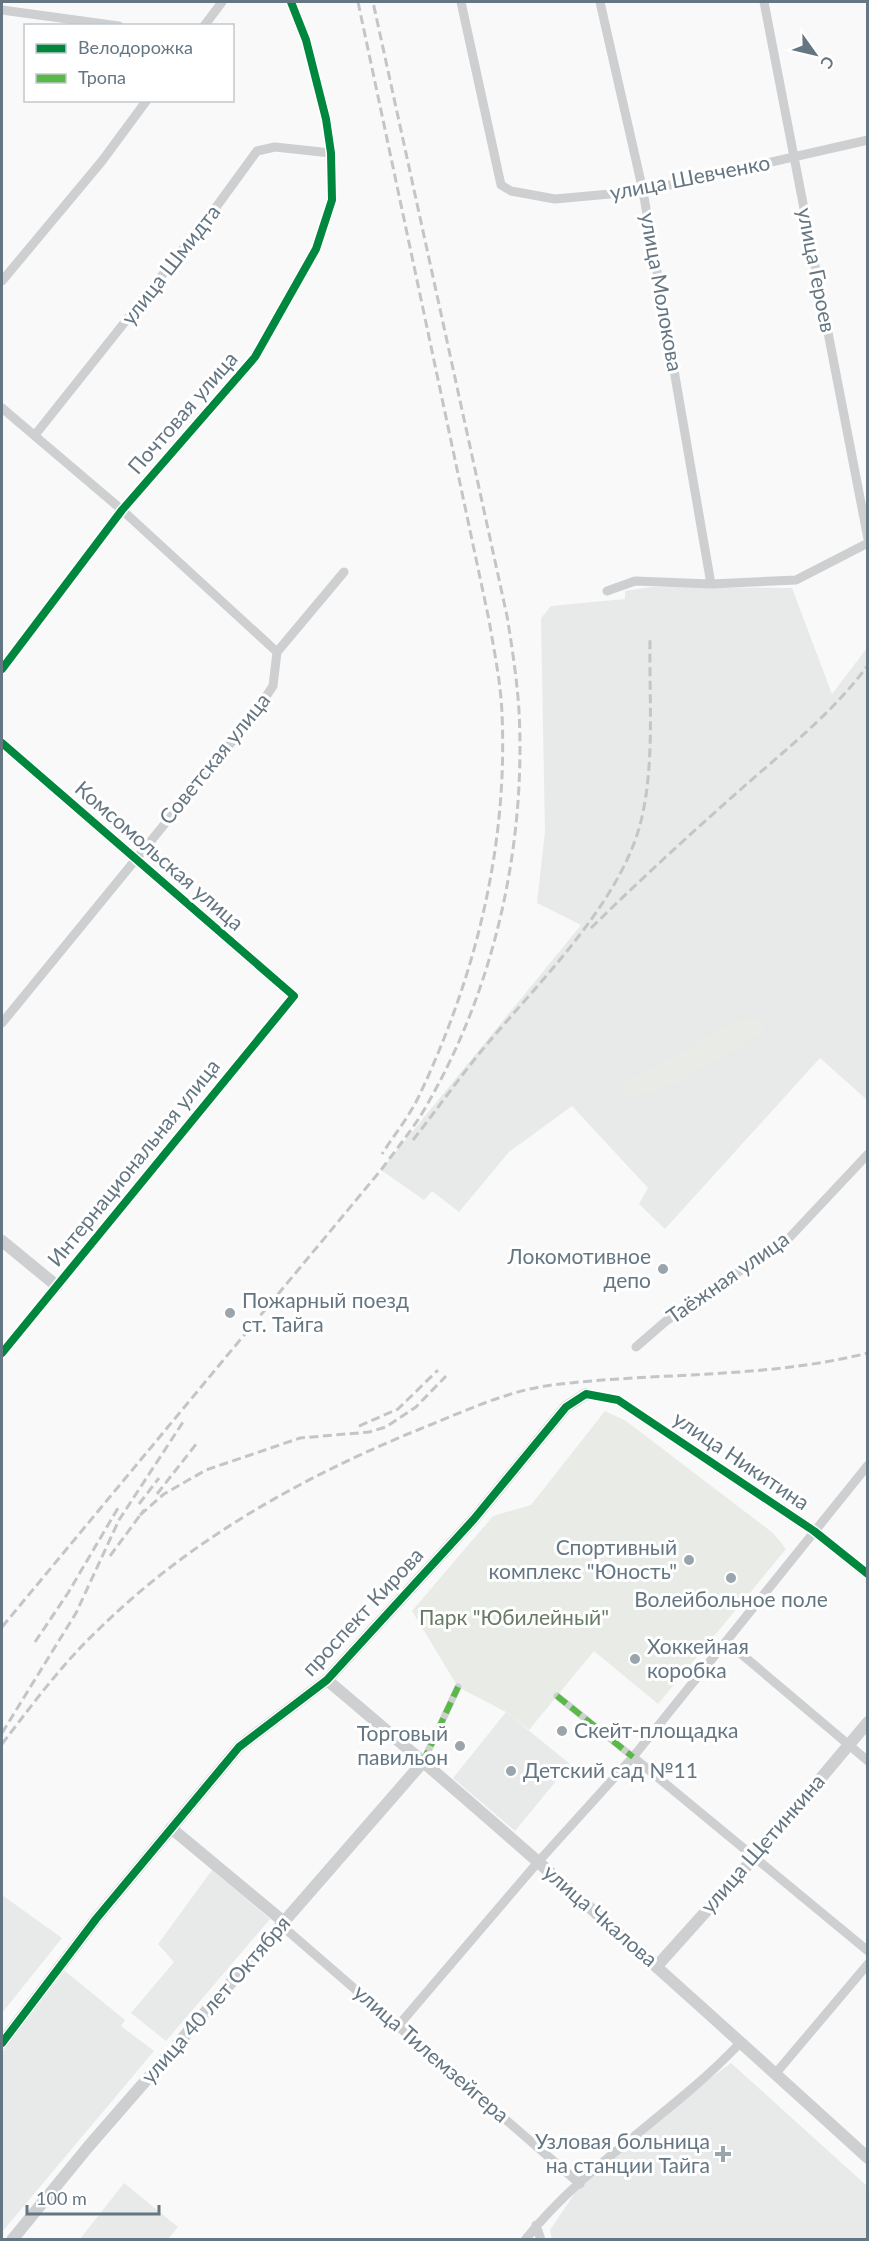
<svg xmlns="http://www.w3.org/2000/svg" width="869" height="2241" font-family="Lato,sans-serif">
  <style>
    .built { fill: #e8e9e9 }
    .green { fill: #e8ebe6 }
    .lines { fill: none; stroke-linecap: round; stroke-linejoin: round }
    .pedestrian { stroke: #cecfd0; stroke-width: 7 }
    .minor { stroke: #cecfd0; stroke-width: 9 }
    .tertiary { stroke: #cecfd0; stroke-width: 12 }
    .rail { stroke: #c3c5c6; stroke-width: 3; stroke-dasharray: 9 4.5; stroke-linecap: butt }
    .quiet { stroke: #58b947; stroke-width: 6; stroke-dasharray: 12 6; stroke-linecap: butt }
    .cycleway-casing { stroke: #fff; stroke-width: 11 }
    .cycleway { stroke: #00873e; stroke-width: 8 }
    .poi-dot { fill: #99a4ac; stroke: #fff; stroke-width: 2 }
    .labels { text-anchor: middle; stroke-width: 6; stroke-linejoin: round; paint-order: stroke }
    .street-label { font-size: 21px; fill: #657683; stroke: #fff }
    .poi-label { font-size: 21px; fill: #657683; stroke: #fff; text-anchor: end }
    .park-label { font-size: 21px; fill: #687a64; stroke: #fff }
  </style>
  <rect width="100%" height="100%" fill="#f9f9f9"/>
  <path class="built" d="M651 587 792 588 832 694 867 648V1100L820 1058 665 1229 639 1204 648 1188 572 1106 509 1152 459 1212 432 1191 424 1200 381 1170 581 925 537 903 545 832 541 618 551 606 625 599V591Z
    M506 1712 570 1764 515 1831 453 1778Z
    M212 1870 270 1919 166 2041 131 2013 174 1962 158 1944Z
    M2 1895 62 1938 2 2013Z
    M65 1971 125 2020 121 2026 154 2051 2 2232V2053Z
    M731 2063 867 2186V2239L552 2240 550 2230 581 2184 646 2125Z
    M124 2183 178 2227 168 2239H80Z"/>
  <path class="green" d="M752 1017 762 1020 765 1027 761 1033C731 1051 661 1099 629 1096L622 1087 625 1080 638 1077 734 1022Z
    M605 1411 626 1421 773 1533 786 1549 658 1704 594 1651 529 1730 506 1712 458 1687 412 1611 493 1516 531 1505Z"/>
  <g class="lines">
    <path class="pedestrian" d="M557 1696 633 1757
      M423 1762 458 1687"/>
    <path class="minor" d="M461 2 501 185 511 191 555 199 643 191 868 140
      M600 2 643 191 711 584
      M764 2 868 539
      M2 10 119 26
      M204 26 222 2
      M2 281 102 161 147 100
      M2 408 122 510 277 652
      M35 435 214 210 257 151 275 147 331 153
      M607 591 635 581 711 584 796 580 868 543
      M2 669 122 510 255 357 316 249 332 200 331 153 326 119 306 40 291 2
      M2 743 294 996 2 1353
      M2 1023 253 716 273 686 277 652 344 572
      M636 1347 666 1321 790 1237 868 1154
      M586 1394 618 1400 814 1531 868 1574
      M727 1642 868 1761
      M633 1757 868 1951
      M281 1925 580 2184
      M398 2026 538 1862 633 1757 868 1465
      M776 2073 868 1964
      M536 2225 541 2240
      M525 2240C585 2164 673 2114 739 2044"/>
    <path class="tertiary" d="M2 1241 57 1286
      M327 1680C511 1835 690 1996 868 2158
      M171 1828 284 1922
      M657 1966 753 1859 868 1722
      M2 2043 96 1919 239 1747 327 1680 474 1519 566 1407 586 1394
      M12 2240 88 2147 423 1762"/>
    <path class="rail" d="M358 2 489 620C494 651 501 683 502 714 508 847 475 978 419 1096 409 1117 394 1135 382 1154
      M591 928C639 881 689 835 740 790 784 751 833 713 868 665
      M413 1140C438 1108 461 1075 488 1043 540 981 621 902 641 821 655 764 649 699 650 640
      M359 1426 398 1409 438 1370
      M157 1494 197 1443
      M139 1504 159 1478
      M140 1515 164 1494 206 1470 300 1438 369 1432 386 1427 416 1407 446 1376
      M110 1556 144 1510
      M2 1627 381 1170C397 1148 415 1127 428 1103 495 986 526 845 519 711 517 679 512 647 507 616L373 2
      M35 1642 68 1593 118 1508
      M2 1733 76 1613 119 1520 185 1419
      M2 1744C32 1705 62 1664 98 1630 189 1540 302 1477 420 1429 463 1412 506 1391 552 1385 657 1372 764 1379 868 1353"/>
    <path class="quiet" d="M557 1696 633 1757
      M423 1762 458 1687"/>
    <g class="cycleway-casing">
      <path id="cycleway" d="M2 669 122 510 255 357 316 249 332 200 331 153 326 119 306 40 291 2
        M2 743 294 996 2 1353
        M2 2043 96 1919 239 1747 327 1680 474 1519 566 1407 586 1394 618 1400 814 1531 868 1574"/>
    </g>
    <use href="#cycleway" class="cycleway"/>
  </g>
  <g class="poi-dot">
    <circle cx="663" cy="1269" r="6"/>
    <circle cx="230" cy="1313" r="6"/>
    <circle cx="689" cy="1560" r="6"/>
    <circle cx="731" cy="1578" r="6"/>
    <circle cx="635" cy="1659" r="6"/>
    <circle cx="562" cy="1731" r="6"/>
    <circle cx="460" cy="1746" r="6"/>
    <circle cx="511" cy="1771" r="6"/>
    <path d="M720 2145h6v6h6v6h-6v6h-6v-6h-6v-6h6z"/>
  </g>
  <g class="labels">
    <g class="street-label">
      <text transform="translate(690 178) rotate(-11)" y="7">улица Шевченко</text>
      <text transform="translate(171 265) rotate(-52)" y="7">улица Шмидта</text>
      <text transform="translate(816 270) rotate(79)" y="7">улица Героев</text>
      <text transform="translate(661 292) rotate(80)" y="7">улица Молокова</text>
      <text transform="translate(183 413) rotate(-49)" y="7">Почтовая улица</text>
      <text transform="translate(215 759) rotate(-51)" y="7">Советская улица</text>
      <text transform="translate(159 856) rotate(41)" y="7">Комсомольская улица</text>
      <text transform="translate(134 1163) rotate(-51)" y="7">Интернациональная улица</text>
      <text transform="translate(728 1278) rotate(-35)" y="7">Таёжная улица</text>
      <text transform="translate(741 1461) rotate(34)" y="7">улица Никитина</text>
      <text transform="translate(363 1612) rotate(-47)" y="7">проспект Кирова</text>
      <text transform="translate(763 1844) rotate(-49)" y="7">улица Щетинкина</text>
      <text transform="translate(600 1916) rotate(41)" y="7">улица Чкалова</text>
      <text transform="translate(216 2000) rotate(-49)" y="7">улица 40 лет Октября</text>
      <text transform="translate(431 2054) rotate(41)" y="7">улица Тилемзейгера</text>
    </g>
    <g class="poi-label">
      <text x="651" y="1264">Локомотивное<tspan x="651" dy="24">депо</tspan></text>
      <text x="242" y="1308" text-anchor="start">Пожарный поезд<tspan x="242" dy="24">ст. Тайга</tspan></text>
      <text x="677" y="1555">Спортивный<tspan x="677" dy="24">комплекс "Юность"</tspan></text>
      <text x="731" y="1607" text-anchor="middle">Волейбольное поле</text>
      <text x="647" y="1654" text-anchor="start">Хоккейная<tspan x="647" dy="24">коробка</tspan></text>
      <text x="574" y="1738" text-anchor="start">Скейт-площадка</text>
      <text x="448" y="1741">Торговый<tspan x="448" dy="24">павильон</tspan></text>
      <text x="523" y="1778" text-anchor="start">Детский сад №11</text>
      <text x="710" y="2149">Узловая больница<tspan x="710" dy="24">на станции Тайга</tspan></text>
    </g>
    <g class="park-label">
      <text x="514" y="1625">Парк "Юбилейный"</text>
    </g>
  </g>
  <rect width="869" height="2241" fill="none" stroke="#657683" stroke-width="6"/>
  <rect x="24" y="24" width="210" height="78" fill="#ffffff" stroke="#c1c8cd" stroke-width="1.5"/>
  <rect x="36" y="44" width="30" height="9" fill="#00873e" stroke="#c1c8cd" stroke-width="1.5"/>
  <text x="78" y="54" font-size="18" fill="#657683">Велодорожка</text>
  <rect x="36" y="74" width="30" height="9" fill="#58b947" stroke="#c1c8cd" stroke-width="1.5"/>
  <text x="78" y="84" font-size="18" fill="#657683">Тропа</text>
  <g transform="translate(815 54) rotate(124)" stroke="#ffffff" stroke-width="4.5" paint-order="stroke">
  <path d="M0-4.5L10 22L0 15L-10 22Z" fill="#657683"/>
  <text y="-9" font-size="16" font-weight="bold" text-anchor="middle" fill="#657683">С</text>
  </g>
  <path d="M27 2205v9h132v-9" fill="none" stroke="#657683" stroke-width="3"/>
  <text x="36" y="2205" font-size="18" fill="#657683" stroke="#ffffff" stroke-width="4.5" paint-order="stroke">100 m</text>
</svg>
